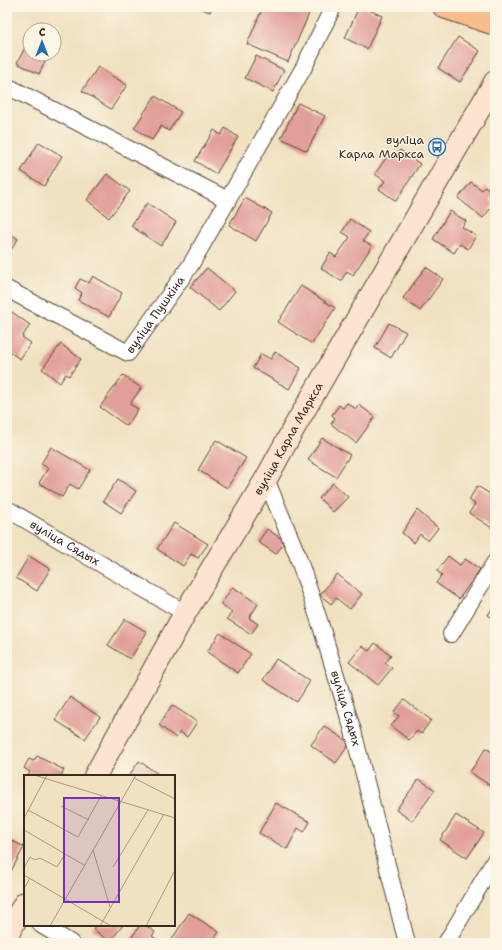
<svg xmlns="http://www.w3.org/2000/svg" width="502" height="950" font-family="'Shantell Sans',sans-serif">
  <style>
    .building { fill: #e19f99 }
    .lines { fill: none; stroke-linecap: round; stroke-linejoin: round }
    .street-casing { stroke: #564536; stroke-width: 18 }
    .secondary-casing { stroke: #564536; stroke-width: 24 }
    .primary-casing { stroke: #564536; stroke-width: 24 }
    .street { stroke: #fff; stroke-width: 16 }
    .secondary { stroke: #fde4d0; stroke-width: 22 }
    .primary { stroke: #f9bc8a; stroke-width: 22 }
    .labels { text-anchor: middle; stroke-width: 3; stroke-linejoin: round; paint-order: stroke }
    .poi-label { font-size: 12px; fill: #3b2a1e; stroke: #fcf5e5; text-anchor: end }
    .street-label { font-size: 12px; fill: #3b2a1e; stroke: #fcf5e5 }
    .inset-road { fill: none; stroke: #a89880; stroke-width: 1 }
    .view { fill: #7b2cbf; fill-opacity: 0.15; stroke: #7b2cbf; stroke-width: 2 }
    .inset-edge { fill: none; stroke: #3b2a1e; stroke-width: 2 }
  </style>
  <rect width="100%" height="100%" fill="#fcf5e5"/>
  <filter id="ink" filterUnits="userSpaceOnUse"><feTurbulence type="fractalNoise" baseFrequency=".025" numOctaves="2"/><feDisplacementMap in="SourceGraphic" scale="8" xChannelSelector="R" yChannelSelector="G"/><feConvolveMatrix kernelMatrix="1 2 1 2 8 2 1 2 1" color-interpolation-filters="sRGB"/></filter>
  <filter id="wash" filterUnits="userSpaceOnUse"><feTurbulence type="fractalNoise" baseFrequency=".012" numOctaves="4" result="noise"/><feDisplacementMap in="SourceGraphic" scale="16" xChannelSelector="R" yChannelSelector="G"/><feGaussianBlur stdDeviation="0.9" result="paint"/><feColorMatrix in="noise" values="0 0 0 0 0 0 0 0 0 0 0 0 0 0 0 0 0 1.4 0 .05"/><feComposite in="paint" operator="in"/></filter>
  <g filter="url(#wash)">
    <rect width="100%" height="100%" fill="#f0e1c1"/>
    <g id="blocks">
      <path class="building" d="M196 7H212L210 12Z
        M263 7H292L309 14 288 62 247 44Z
        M359 7H362L382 16 367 49 345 38Z
        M458 37 480 51 460 82 438 68Z
        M30 38V54H49L39 74 17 63Z
        M256 56 284 70 273 92 245 78Z
        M98 67 127 85 111 109 82 91Z
        M155 96 181 112 169 131 161 126 152 140 134 128Z
        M298 103 325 116 307 151 281 138Z
        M225 128 238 137 216 174 195 161 214 130 221 135Z
        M39 142 62 156 44 186 21 171Z
        M400 150 420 164 396 201 379 189 385 181 375 174 388 155 394 159Z
        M107 174 130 191 109 218 87 200Z
        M471 182 482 190 485 186 494 194 490 200 494 204 483 218 458 198Z
        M245 198 272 213 256 241 229 225Z
        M147 203 176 222 161 246 131 226Z
        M450 211 466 221 462 227 476 236 468 249 460 244 454 253 433 239Z
        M350 219 369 232 363 241 372 246 353 275 347 271 341 281 321 268 330 253 336 257 350 237 342 232Z
        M7 231 18 239 7 256Z
        M426 267 443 279 420 311 403 298Z
        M207 268 235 291 219 311 190 287Z
        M93 276 122 293 109 317 78 300 82 293 75 288 80 279 89 283Z
        M301 286 335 308 312 344 278 322Z
        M12 312 30 325 22 337 31 343 20 359 7 350V320Z
        M389 323 406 332 391 358 375 348Z
        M61 344 81 359 69 376 66 374 60 383 42 369Z
        M275 352 301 368 289 389 253 368 261 354 271 359Z
        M123 375 141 388 130 404 138 409 127 426 100 407Z
        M347 403 356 409 359 405 375 417 356 443 331 424 335 418 332 415 339 405 343 408Z
        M322 438 350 455 336 477 308 460Z
        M216 440 246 458 227 488 198 470Z
        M51 447 90 470 78 489 70 484 62 497 39 483 48 468 41 464Z
        M118 479 136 491 121 513 103 501Z
        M333 483 348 497 333 512 319 498Z
        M477 486 492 495 495 491V530L469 513 475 504 469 500Z
        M417 510 438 528 428 541 420 534 414 543 402 533Z
        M174 523 208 544 198 558 191 554 183 566 157 549Z
        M267 529 285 541 276 554 258 542Z
        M29 556 50 569 37 591 16 578Z
        M448 556 460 565 465 559 480 569 459 599 436 583 442 575 437 571Z
        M337 574 362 594 350 609 336 598 331 604 320 595Z
        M233 587 258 604 249 618 258 624 251 634 227 619 232 612 221 604Z
        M495 604V620L488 615Z
        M125 619 147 632 130 659 108 645Z
        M220 633 251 654 238 673 207 652Z
        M375 643 391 655 385 663 392 668 378 685 349 662 362 646 369 651Z
        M276 659 310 681 297 702 263 680Z
        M70 697 100 717 85 739 55 720Z
        M404 700 431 720 421 734 417 731 409 740 391 726 399 716 394 712Z
        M172 705 197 722 187 737 180 732 176 738 159 725Z
        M324 726 350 743 336 763 311 745Z
        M486 748 495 754V789L470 772Z
        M37 756 64 770 61 776H28L30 772 24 768 29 759 34 761Z
        M139 761 158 774 156 776H129Z
        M419 779 435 790 412 821 396 810Z
        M276 803 310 822 304 832 298 828 287 849 259 833Z
        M456 815 484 833 467 858 440 840Z
        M7 838 24 847 9 875 7 874Z
        M189 913 219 932 211 943H199L197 942V943H179L172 939Z
        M96 925H123L110 942 93 929Z
        M140 925H145L155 932 152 936 162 943H128Z"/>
    </g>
  </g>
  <g filter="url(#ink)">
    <use href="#blocks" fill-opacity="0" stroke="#564536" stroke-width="1"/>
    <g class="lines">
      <g class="street-casing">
        <g id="street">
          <path d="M7 86 228 200"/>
          <path id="s1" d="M7 289 128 353 190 266 304 67 333 7"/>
          <path id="s2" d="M266 479 297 554 320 623 353 731 407 943"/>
          <path id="s3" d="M7 509 185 613"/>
          <path d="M451 634 495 562"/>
          <path d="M41 925 71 943"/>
          <path d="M446 943 495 860"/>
        </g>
      </g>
      <g class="secondary-casing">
        <g id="secondary">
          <path id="s4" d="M95 776 185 613 266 479 295 426 495 82"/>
          <path d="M7 935 25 903"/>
        </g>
      </g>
      <g class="primary-casing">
        <path id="primary" d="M444 7 495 24"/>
      </g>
      <use href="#street" class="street"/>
      <use href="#secondary" class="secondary"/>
      <use href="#primary" class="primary"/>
    </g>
  </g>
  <defs>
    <g id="bus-ring" transform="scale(0.9)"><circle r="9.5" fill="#fcf5e5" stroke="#1f6fb2" stroke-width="1.5"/><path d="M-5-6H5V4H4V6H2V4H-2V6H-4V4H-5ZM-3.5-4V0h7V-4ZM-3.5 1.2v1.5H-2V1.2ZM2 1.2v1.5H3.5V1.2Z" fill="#1f6fb2"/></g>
  </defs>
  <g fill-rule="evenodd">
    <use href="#bus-ring" x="437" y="147"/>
  </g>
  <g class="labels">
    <g class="poi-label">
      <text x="424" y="144">вуліца<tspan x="424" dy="14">Карла Маркса</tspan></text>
    </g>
    <g class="street-label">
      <text dy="4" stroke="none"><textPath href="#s1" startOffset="184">вуліца Пушкіна</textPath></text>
      <text dy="4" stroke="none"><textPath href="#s4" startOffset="389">вуліца Карла Маркса</textPath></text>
      <text dy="4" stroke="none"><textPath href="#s3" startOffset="67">вуліца Сядых</textPath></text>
      <text dy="4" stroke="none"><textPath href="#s2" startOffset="243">вуліца Сядых</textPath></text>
    </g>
  </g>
  <g transform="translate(24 775)">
    <rect width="151" height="151" fill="#f0e1c1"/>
    <path class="inset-road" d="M10 0 151 43M110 3 151 24M37 31 65 45M4 35 54 62 77 21M0 43 23 0M0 55 60 90M69 75 86 132M89 92 124 35M0 93 6 82 11 85 16 83 33 92 41 79M0 100 87 151M0 114 6 103M26 151 112 0M76 151 140 39M122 151 151 95"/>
    <path class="view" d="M40 23H95V127H40Z"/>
    <rect width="151" height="151" class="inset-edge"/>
  </g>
  <rect width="502" height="950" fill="none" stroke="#fcf5e5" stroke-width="24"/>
  <g transform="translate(42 42)"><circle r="19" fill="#fcf5e5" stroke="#afa495"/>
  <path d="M0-3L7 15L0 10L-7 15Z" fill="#1f6fb2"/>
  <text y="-6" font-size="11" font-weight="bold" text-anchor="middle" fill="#3b2a1e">С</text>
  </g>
</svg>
